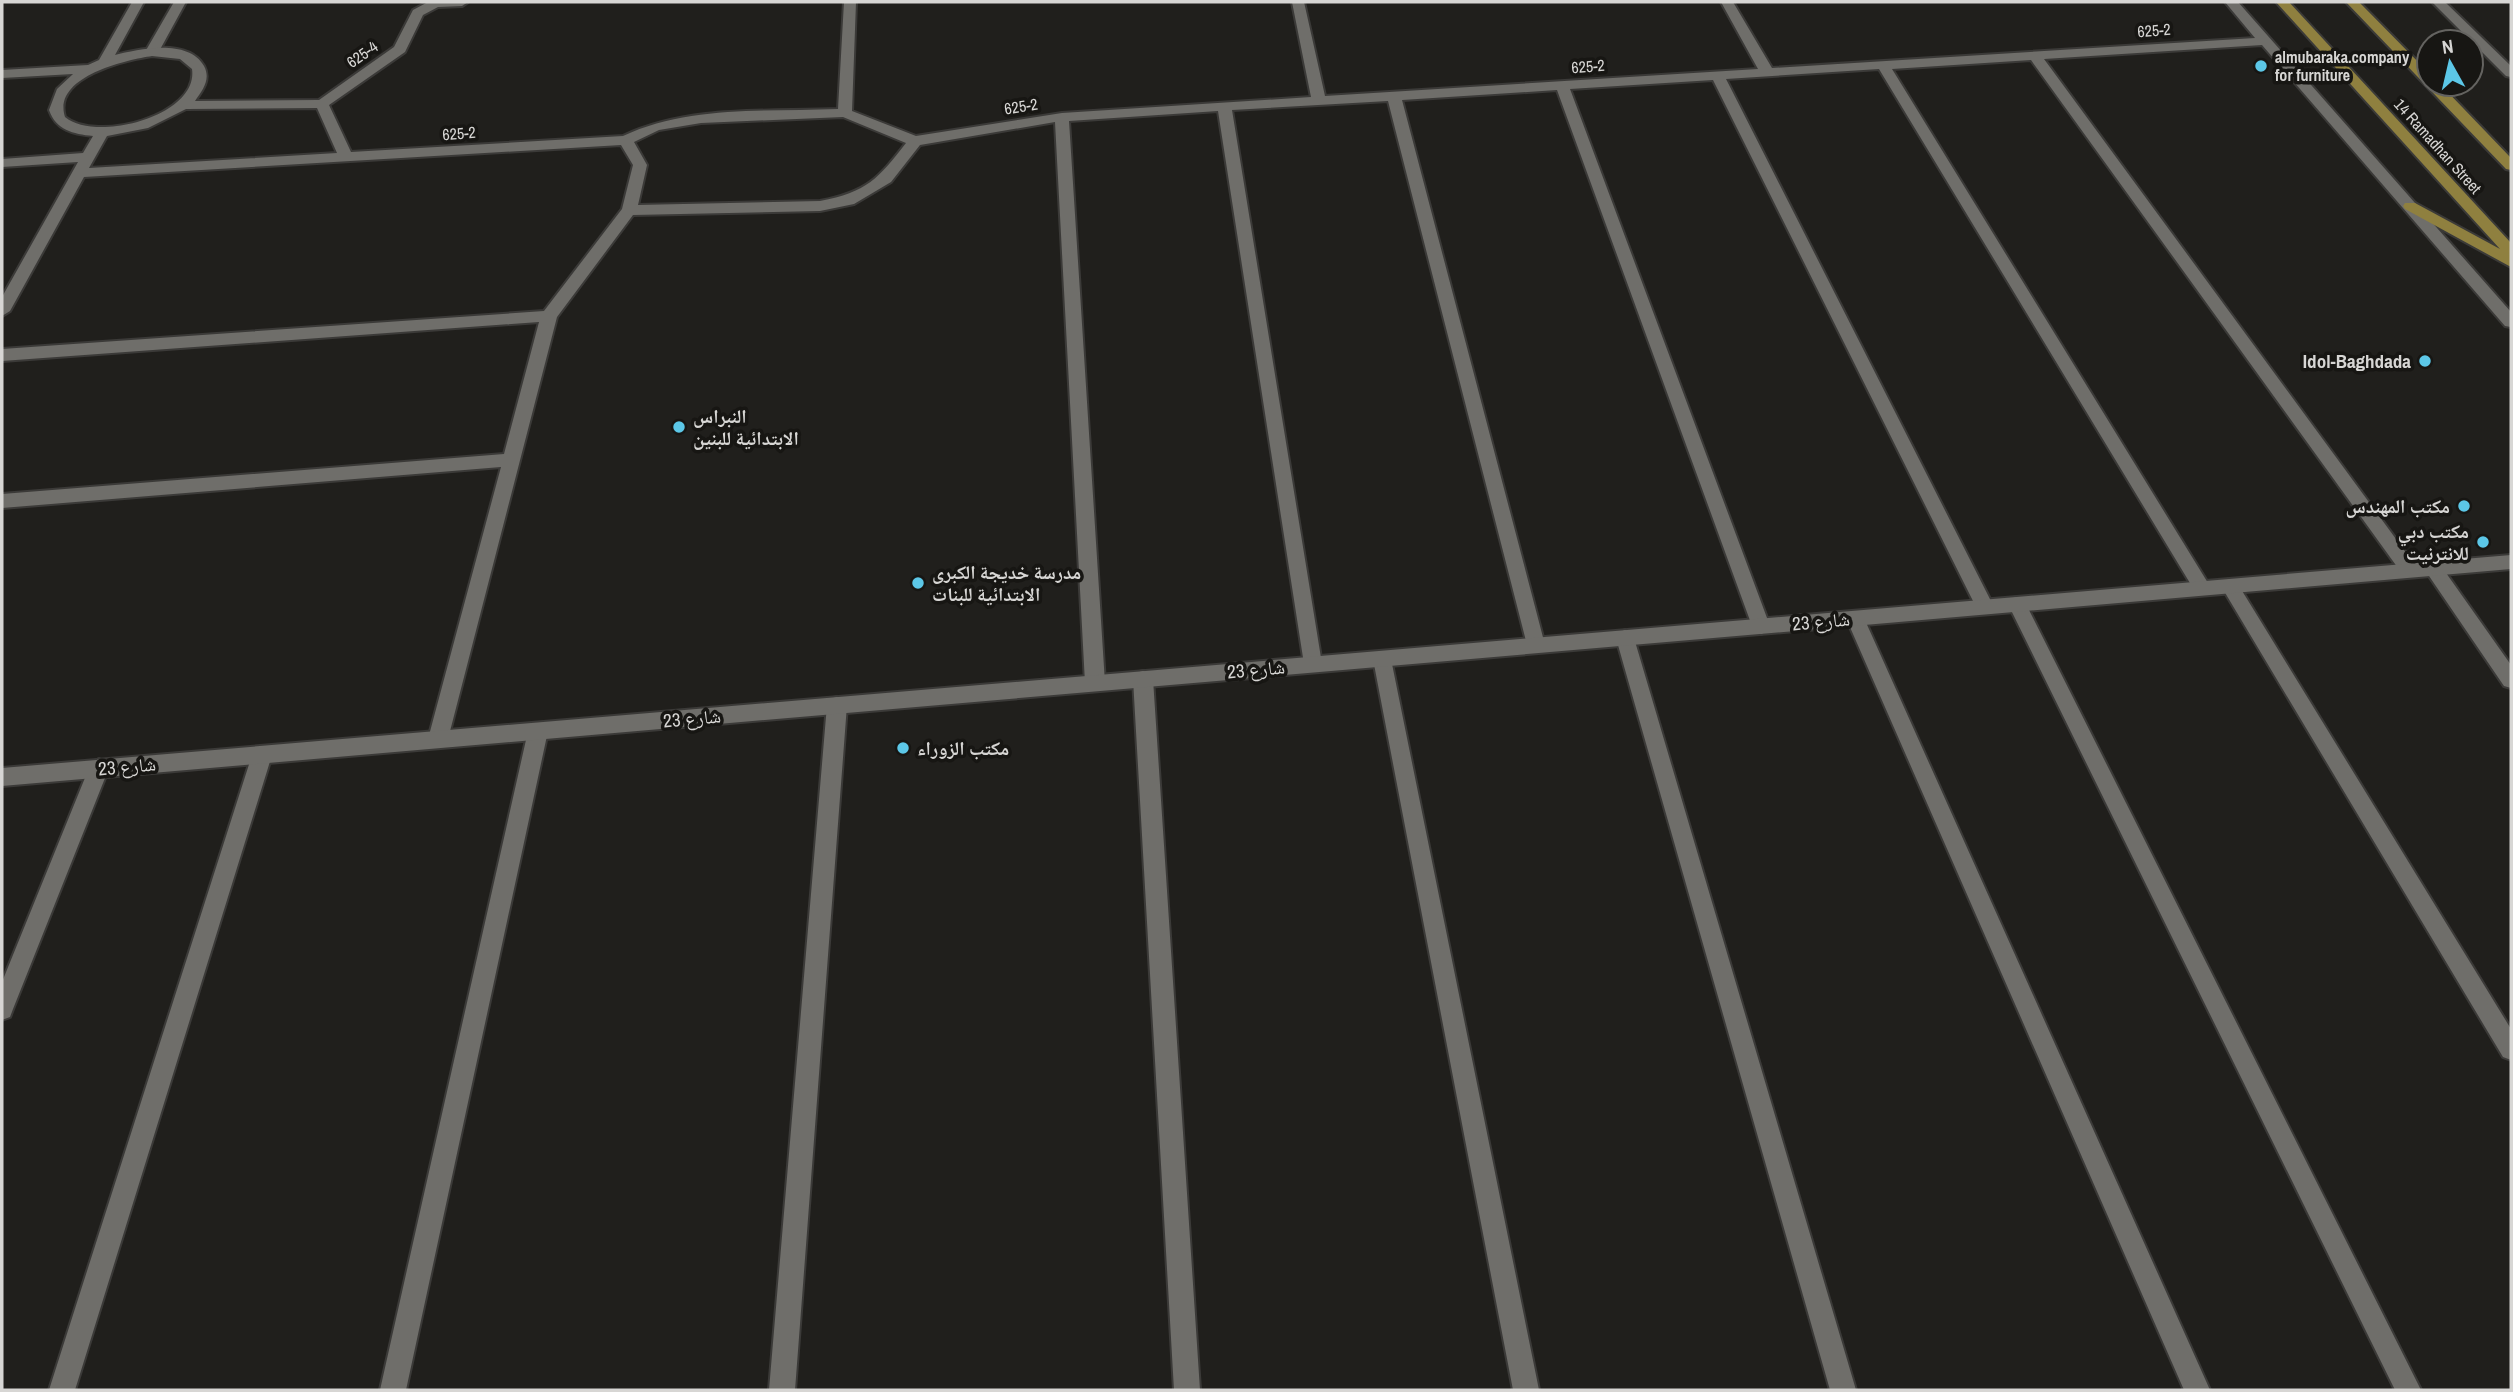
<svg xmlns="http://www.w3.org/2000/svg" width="2513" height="1392" font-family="'Archivo Narrow','Noto Naskh Arabic',sans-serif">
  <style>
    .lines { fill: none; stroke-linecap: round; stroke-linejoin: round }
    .service-casing { stroke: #3b3a38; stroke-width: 4 }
    .minor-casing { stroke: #3b3a38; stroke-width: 4 }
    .tertiary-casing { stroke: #3b3a38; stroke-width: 4 }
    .primary-casing { stroke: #3b3a38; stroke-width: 4 }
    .service { fill: #6f6e6a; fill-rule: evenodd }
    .minor { fill: #6f6e6a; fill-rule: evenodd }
    .tertiary { fill: #6f6e6a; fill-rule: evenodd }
    .primary { fill: #8f803f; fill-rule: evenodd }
    .poi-dot { fill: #5cc7e7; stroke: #171613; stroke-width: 2.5 }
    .labels { text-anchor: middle; stroke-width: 7; stroke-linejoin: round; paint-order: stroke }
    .far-street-label { font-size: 16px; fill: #d7d6d4; stroke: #171613 }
    .far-poi-label { font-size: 16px; font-weight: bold; fill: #d7d6d4; stroke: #171613; text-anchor: start }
    .poi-label { font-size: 19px; font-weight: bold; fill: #d7d6d4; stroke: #171613; text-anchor: end }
    .street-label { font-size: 19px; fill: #d7d6d4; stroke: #171613 }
  </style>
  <rect width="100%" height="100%" fill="#201f1c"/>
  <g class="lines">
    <g class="service-casing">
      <path id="service" d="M174 2H186L157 55H147L145 52Z
        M2432 2H2445L2511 66V77L2506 76Z
        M538 723 545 725 548 731 406 1390H380L528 731 531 725Z"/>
    </g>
    <g class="minor-casing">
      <path id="minor" d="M132 2H144L115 55C139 49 188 38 204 66 211 79 203 90 195 101L319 100 394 47 413 10 428 2H468L462 6 438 7 423 15 405 52 329 105 351 152 623 136C689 105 767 112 838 109L844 2H856L852 111 916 136 1062 113 1311 97 1292 2H1304L1325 96 1758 69 1721 2H1733L1772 68 2255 38 2225 2H2238L2511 312V327L2505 326 2262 45 2044 59 2415 565 2418 570 2415 575H2403L2031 60 1892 69 2208 583 2211 588 2208 593 2202 595 2196 593 1879 69 1726 79 1994 607 1992 612 1985 614 1978 612 1976 607 1713 80 1570 89 1770 626 1768 631 1761 634 1754 631 1752 626 1557 90 1402 100 1545 645 1543 650 1536 653 1529 650 1527 645 1388 101 1232 110 1322 664 1320 670 1313 672 1306 670 1304 664 1218 111 1069 121 1105 683 1102 689 1095 691 1088 689 1085 683 1055 122 920 145 891 182 854 204 820 211 633 215 557 317 448 739 445 745 438 747 431 745 428 739 501 467 2 508V494L504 454 539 322 2 361V349L544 311 622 209 633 165 621 145 84 177 10 311 2 316V297L78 162 2 167V159L83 153 93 136C73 134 56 130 49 110L57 89 73 74 2 78V70L88 65 99 60ZM152 56 180 59 192 69C199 116 96 143 65 117 52 77 125 60 152 56ZM317 108 337 153 89 168 107 136 148 128 186 109ZM843 117 906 143C878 179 867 192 820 201L638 205 647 165 634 142 659 130 701 123Z
        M2433 561 2439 563 2511 665V688L2504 686 2427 573 2424 568 2427 563Z
        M2230 579 2236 581 2511 1029V1060L2503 1057 2224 591 2221 586 2224 581Z
        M2017 597 2024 599 2026 604 2421 1390H2395L2008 604 2010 599Z
        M1855 611 1862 613 1864 618 2210 1390H2184L1846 618 1848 613Z
        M1625 630 1632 633 1634 638 1856 1390H1830L1616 638 1618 633Z
        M1382 651 1389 653 1391 659 1539 1390H1513L1373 659 1375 653Z
        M1143 671 1150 673 1153 679 1200 1390H1174L1133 679 1136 673Z
        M837 697 844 699 847 705 795 1390H769L827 705 830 699Z
        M262 746 269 749 272 755 75 1390H49L252 755 255 749Z
        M99 759 106 762 109 768 13 1009 10 1017 2 1020V982L89 768 92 762Z"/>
    </g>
    <g class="tertiary-casing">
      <path id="tertiary" d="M2511 555V569L2 786V768Z"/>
    </g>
    <g class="primary-casing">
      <path id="primary" d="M2276 2H2289L2511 243V267L2405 209 2403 206 2405 203H2415L2500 249Z
        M2346 2H2359L2429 73V84H2440L2511 158V170L2506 169Z"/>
    </g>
    <use href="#service" class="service"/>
    <use href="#minor" class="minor"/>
    <use href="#tertiary" class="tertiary"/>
    <use href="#primary" class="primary"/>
  </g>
  <g class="poi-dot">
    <circle cx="2261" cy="66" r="7"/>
    <circle cx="2425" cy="361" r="7"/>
    <circle cx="679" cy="427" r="7"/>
    <circle cx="2464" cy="506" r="7"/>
    <circle cx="2483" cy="542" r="7"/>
    <circle cx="918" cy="583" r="7"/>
    <circle cx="903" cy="748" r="7"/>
  </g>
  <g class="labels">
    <g class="far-street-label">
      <text transform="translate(2154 30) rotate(-4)" y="6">625-2</text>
      <text transform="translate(362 54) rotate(-35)" y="6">625-4</text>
      <text transform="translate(1588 66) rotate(-4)" y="6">625-2</text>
      <text transform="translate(1021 106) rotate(-9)" y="6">625-2</text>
      <text transform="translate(459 133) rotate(-4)" y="6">625-2</text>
      <text transform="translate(2438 146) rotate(48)" y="6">14 Ramadhan Street</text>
    </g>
    <g class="far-poi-label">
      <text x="2275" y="63">almubaraka.company<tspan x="2275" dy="18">for furniture</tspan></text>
    </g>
    <g class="poi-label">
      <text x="2411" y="368">Idol-Baghdada</text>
      <text x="693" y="423" text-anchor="start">النبراس<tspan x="693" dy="22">الابتدائية للبنين</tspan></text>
      <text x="2450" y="513">مكتب المهندس</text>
      <text x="2469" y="538">مكتب دبي<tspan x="2469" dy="22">للانترنيت</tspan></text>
      <text x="932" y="579" text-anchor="start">مدرسة خديجة الكبرى<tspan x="932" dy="22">الابتدائية للبنات</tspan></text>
      <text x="917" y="755" text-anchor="start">مكتب الزوراء</text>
    </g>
    <g class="street-label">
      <text transform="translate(1821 621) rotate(-5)" y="7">شارع 23</text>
      <text transform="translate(1256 669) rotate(-5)" y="7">شارع 23</text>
      <text transform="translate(692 718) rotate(-5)" y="7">شارع 23</text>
      <text transform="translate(127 766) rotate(-5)" y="7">شارع 23</text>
    </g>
  </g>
  <rect width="2513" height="1392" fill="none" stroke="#d7d6d4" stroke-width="7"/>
  <g transform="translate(2450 63) rotate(352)"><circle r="33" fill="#171613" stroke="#646360" stroke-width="2"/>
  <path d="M0-5L12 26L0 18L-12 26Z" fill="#5cc7e7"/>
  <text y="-10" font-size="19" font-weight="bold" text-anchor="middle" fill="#d7d6d4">N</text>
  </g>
</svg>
